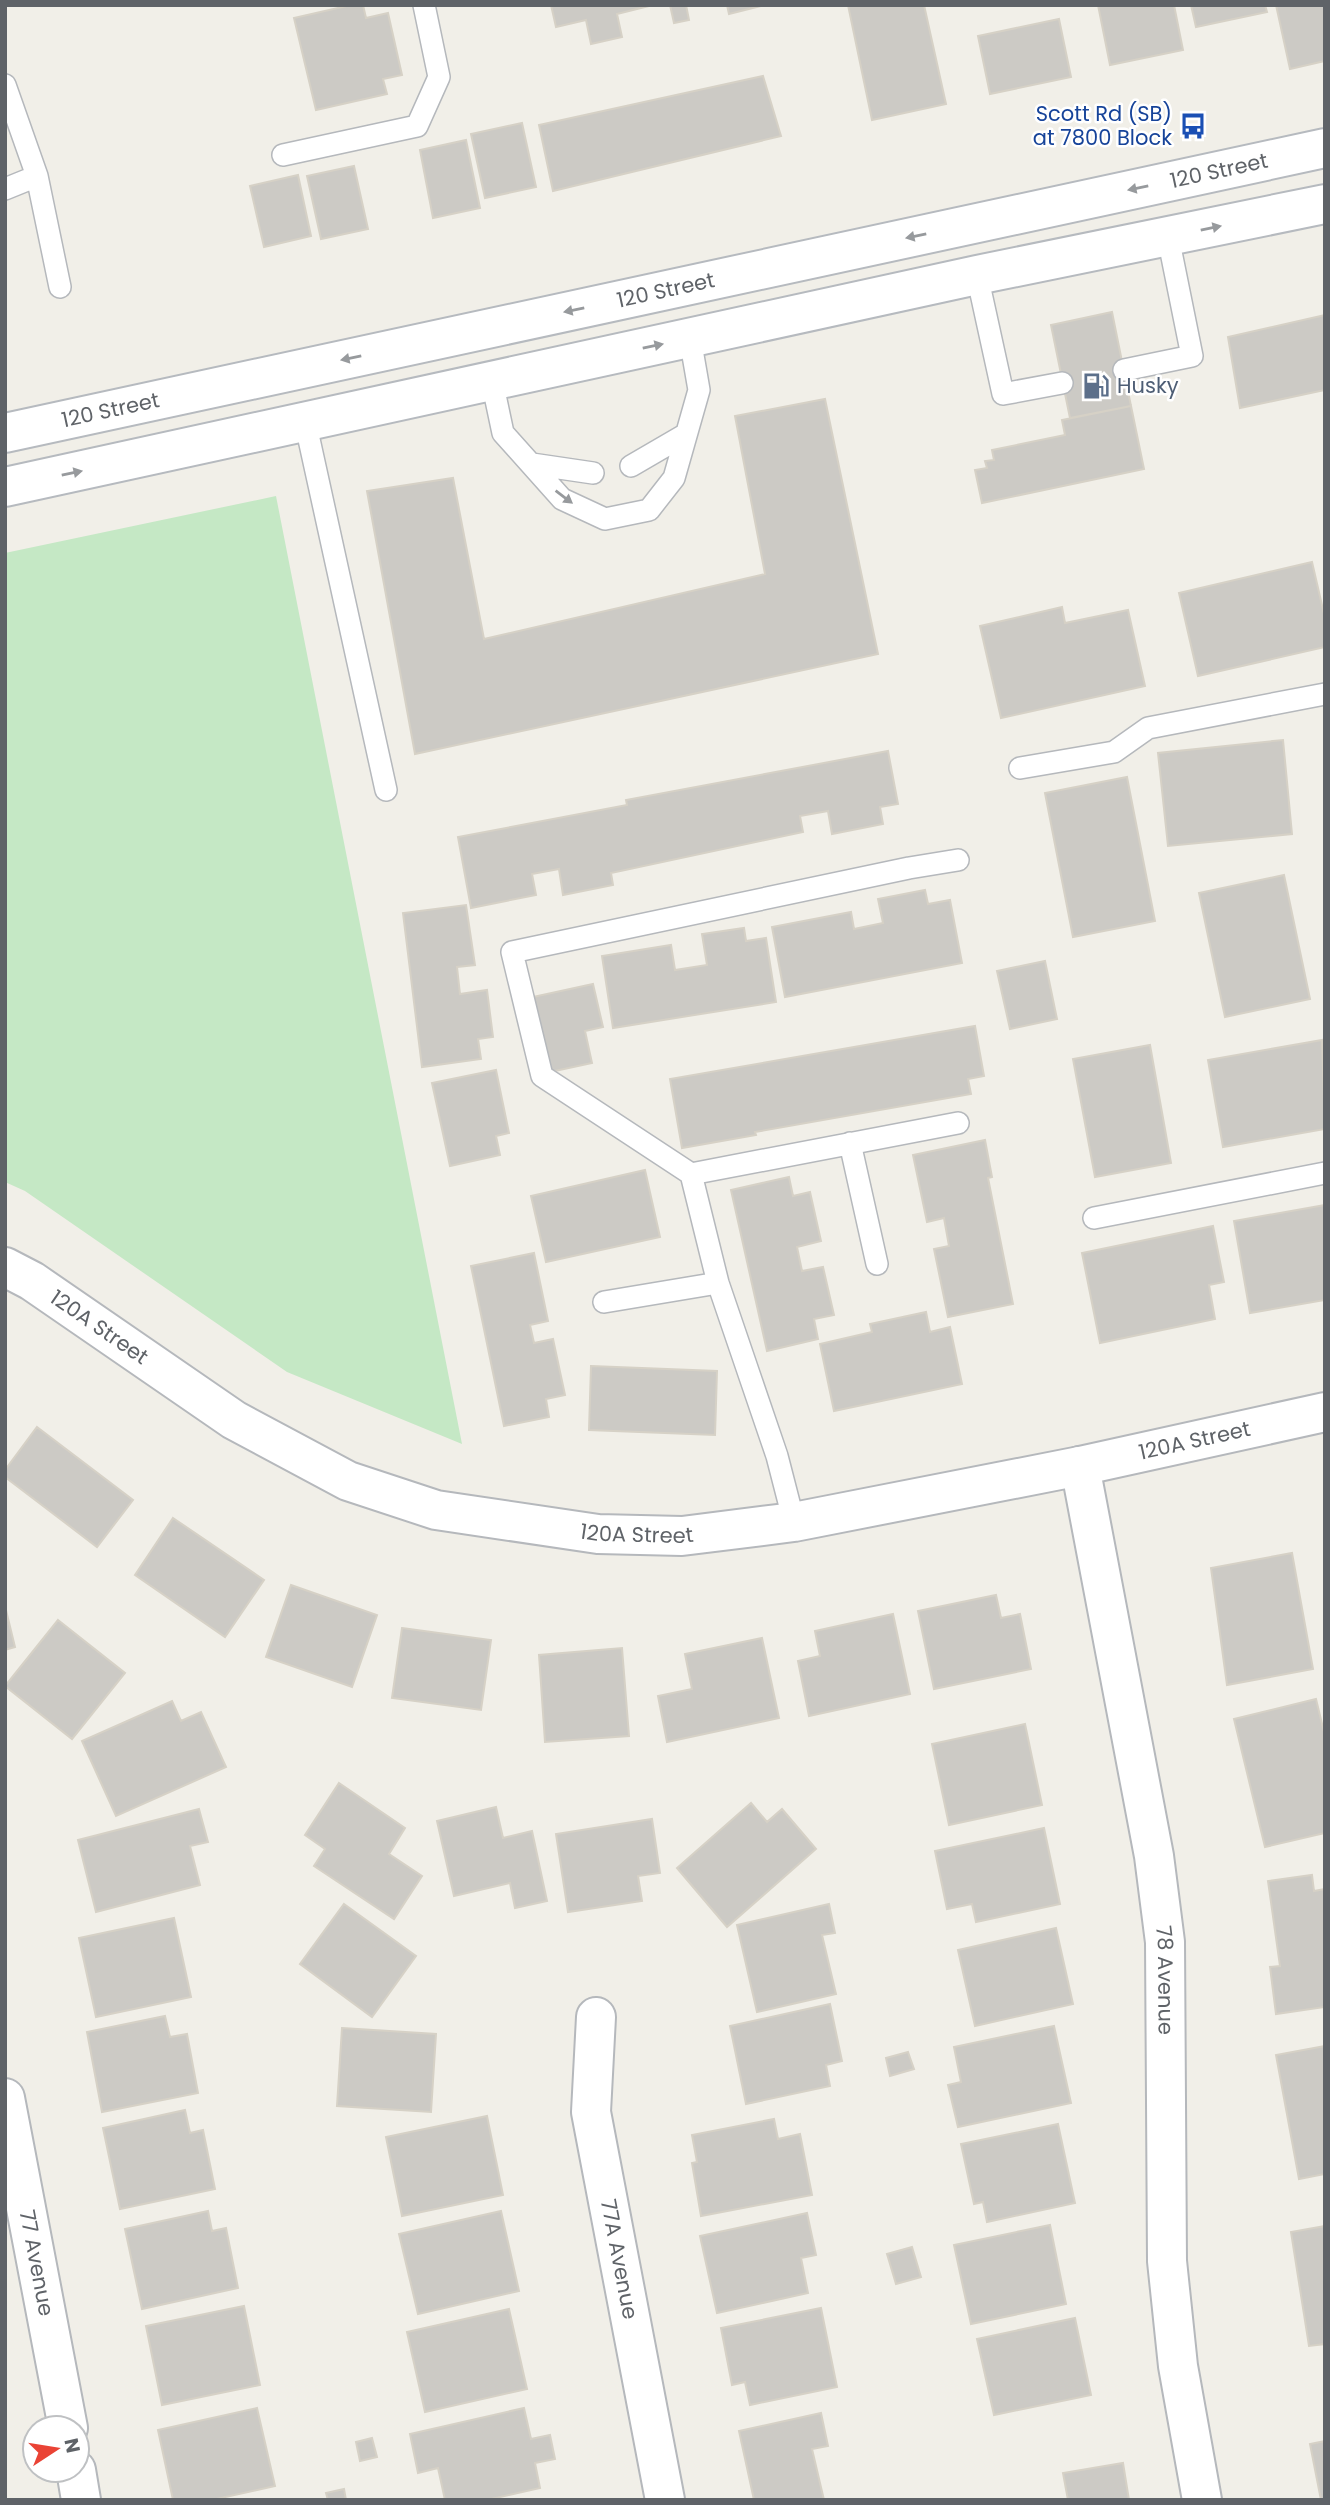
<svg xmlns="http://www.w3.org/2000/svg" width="1330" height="2505" font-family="Poppins,sans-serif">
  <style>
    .green { fill: #c5e8c5 }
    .building { fill: #cccac5; stroke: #d6d1c6; stroke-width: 2 }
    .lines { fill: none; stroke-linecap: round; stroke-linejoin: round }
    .service-casing { stroke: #b5b8bc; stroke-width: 24 }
    .minor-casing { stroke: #b5b8bc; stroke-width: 42 }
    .secondary-casing { stroke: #b6babf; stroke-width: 42 }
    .service { stroke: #fff; stroke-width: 21 }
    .minor { stroke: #fff; stroke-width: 38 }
    .secondary { stroke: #fff; stroke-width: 38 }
    .oneway { fill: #979a9d }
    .labels { text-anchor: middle; stroke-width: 5; stroke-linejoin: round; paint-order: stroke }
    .transit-label { font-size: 21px; fill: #164399; stroke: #fff; text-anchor: end }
    .street-label { font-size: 21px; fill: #5f6368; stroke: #fff }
    .service-label { font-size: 21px; fill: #4e5e75; stroke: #fff; text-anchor: start }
  </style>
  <rect width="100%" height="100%" fill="#f1efe8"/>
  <path class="green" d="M276 496 462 1444 287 1372 25 1191 5 1182V553Z"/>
  <path class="building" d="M351 5H363L366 18 388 13 402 75 383 79 387 94 316 110 294 18Z
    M551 5H653L617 14 622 37 591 44 586 20 556 27Z
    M670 5H686L689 20 674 23Z
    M727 5H761V6L729 14Z
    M848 5H924L946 104 872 120Z
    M1098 5H1174L1183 50 1110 65Z
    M1191 5H1265L1267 12 1196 27Z
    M1276 5H1325V61L1290 69Z
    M1059 19 1071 77 990 94 978 36Z
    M763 76 781 136 553 191 539 125Z
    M522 123 536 187 485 198 471 134Z
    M466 140 480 208 433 218 420 150Z
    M354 166 368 229 321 239 307 176Z
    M298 175 311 236 264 247 250 186Z
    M1112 312 1131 406 1070 418 1051 325Z
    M1325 315V390L1240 408 1228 337Z
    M825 399 878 654 415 754 367 491 453 478 484 639 765 574 735 416Z
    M1131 406 1144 469 982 503 975 470 987 468 985 461 994 460 992 450 1065 435 1062 420Z
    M1312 562 1325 618V647L1198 676 1179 593Z
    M1062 607 1065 623 1128 610 1145 686 1001 718 980 626Z
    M1283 740 1292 834 1168 846 1158 753Z
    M888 751 898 804 880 807 883 824 832 834 828 811 800 816 803 832 611 873 613 885 563 895 559 869 532 874 536 895 471 908 458 837 627 805 626 800Z
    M1127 777 1155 921 1073 937 1045 793Z
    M1284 875 1310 999 1225 1017 1199 893Z
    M925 890 928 904 950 900 962 963 785 997 772 927 851 912 854 929 883 923 878 899Z
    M466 905 475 965 457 967 460 994 487 990 493 1037 478 1039 481 1059 422 1067 403 913Z
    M744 928 746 941 766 938 776 1002 613 1028 602 956 671 945 675 970 707 965 702 934Z
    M1045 961 1057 1019 1010 1029 997 971Z
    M593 984 603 1027 585 1031 592 1063 550 1072 533 997Z
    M975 1026 984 1076 968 1079 971 1094 755 1132 756 1135 682 1148 670 1079Z
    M1322 1040 1325 1129 1223 1147 1208 1060Z
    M1150 1045 1171 1163 1095 1177 1073 1059Z
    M496 1070 509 1133 496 1136 500 1155 450 1166 432 1083Z
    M985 1140 992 1177 988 1178 1013 1304 948 1317 934 1249 949 1246 944 1218 927 1222 913 1155Z
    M645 1170 660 1237 546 1262 531 1196Z
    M789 1177 793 1196 810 1192 821 1241 797 1247 802 1271 823 1267 834 1315 814 1319 818 1339 767 1351 731 1190Z
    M1325 1205V1300L1250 1313 1234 1221Z
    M1213 1226 1224 1282 1209 1285 1215 1319 1100 1343 1082 1253Z
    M534 1253 548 1321 530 1325 534 1343 553 1339 565 1395 546 1399 549 1417 504 1426 471 1266Z
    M926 1312 930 1332 950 1327 962 1384 834 1411 820 1344 872 1332 870 1324Z
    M591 1366 717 1371 715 1435 589 1430Z
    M37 1427 133 1500 97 1547 5 1477V1470Z
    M173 1518 264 1580 225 1637 135 1575Z
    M1292 1553 1313 1669 1227 1685 1211 1568Z
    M291 1585 377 1615 352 1687 266 1657Z
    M996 1595 1001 1618 1020 1614 1031 1669 934 1689 918 1611Z
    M5 1606 15 1647 5 1650Z
    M893 1614 910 1694 809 1716 798 1661 820 1656 815 1631Z
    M58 1620 125 1673 72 1739 5 1686Z
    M402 1628 491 1640 481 1710 392 1698Z
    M762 1638 779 1718 667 1742 658 1696 692 1689 685 1654Z
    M622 1648 629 1736 545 1742 539 1655Z
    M1316 1699 1325 1736V1833L1265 1847 1234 1719Z
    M172 1701 181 1721 201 1712 226 1767 116 1816 82 1741Z
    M1025 1724 1042 1805 949 1825 932 1744Z
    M339 1783 405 1828 389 1854 422 1876 394 1919 314 1866 325 1849 305 1835Z
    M751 1803 767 1822 782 1809 816 1849 727 1927 677 1868Z
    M496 1807 503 1838 532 1831 547 1901 515 1908 510 1883 454 1896 437 1821Z
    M199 1809 208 1842 190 1846 200 1885 96 1912 78 1840Z
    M652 1819 660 1873 638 1876 642 1901 568 1912 556 1834Z
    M1044 1828 1060 1904 976 1922 972 1904 947 1909 935 1851Z
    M1312 1875 1314 1891 1325 1889V2007L1276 2014 1270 1967 1280 1966 1268 1881Z
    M344 1904 416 1956 372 2017 300 1964Z
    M829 1904 835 1933 822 1935 836 1994 757 2012 737 1925Z
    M174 1918 191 1997 96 2017 79 1938Z
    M1056 1928 1073 2004 975 2026 958 1950Z
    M830 2004 842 2061 826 2065 830 2086 746 2104 730 2026Z
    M165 2016 170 2037 187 2034 198 2093 102 2112 87 2032Z
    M1054 2026 1071 2103 958 2127 948 2085 961 2082 954 2047Z
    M342 2028 436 2034 431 2112 337 2106Z
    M1325 2046V2174L1299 2179 1276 2055Z
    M908 2052 914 2069 890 2076 886 2058Z
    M185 2110 190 2133 203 2130 215 2189 120 2209 103 2128Z
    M487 2116 503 2195 402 2216 386 2137Z
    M774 2119 778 2139 800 2134 812 2195 701 2216 692 2163 697 2162 692 2135Z
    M1058 2124 1075 2203 987 2222 983 2202 974 2204 961 2144Z
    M208 2211 212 2231 226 2228 238 2288 142 2309 125 2229Z
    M501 2211 519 2291 418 2314 399 2234Z
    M807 2213 816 2255 801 2258 808 2293 717 2313 700 2236Z
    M1050 2225 1066 2304 971 2324 954 2245Z
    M1325 2226V2344L1309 2346 1291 2232Z
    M912 2247 921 2277 896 2284 887 2254Z
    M244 2306 260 2385 162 2405 146 2326Z
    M821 2308 837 2387 750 2405 745 2382 732 2385 721 2328Z
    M509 2309 527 2389 425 2412 407 2332Z
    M1075 2318 1091 2395 994 2415 977 2339Z
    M257 2408 275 2486 212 2500H173L158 2430Z
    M524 2408 531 2439 550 2435 555 2459 535 2463 540 2488 487 2500H445L438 2468 418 2473 410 2434Z
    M821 2413 828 2446 812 2449 824 2500H754L739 2431Z
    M372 2438 377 2457 360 2461 356 2442Z
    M1325 2441V2500H1321L1310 2444Z
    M1123 2463 1129 2500H1068L1063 2473Z
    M344 2489 346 2500H328L326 2493Z"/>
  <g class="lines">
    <g class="service-casing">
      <path id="service" d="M5 85 37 176 60 287
        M283 155 417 126 439 77 424 5
        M5 189 37 176
        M977 275 1003 394 1062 383
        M1124 370 1192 356 1168 237
        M492 381 503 433 562 499 605 519 649 510 674 478 699 390 690 338
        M305 421 386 790
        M532 464 593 473
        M631 466 686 434
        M1020 768 1114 752 1148 728 1325 694
        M850 1143 877 1264
        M691 1174 958 1123
        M1094 1218 1325 1173
        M604 1302 718 1283
        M794 1522 777 1456 718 1283 691 1174 542 1076 512 952 909 868 958 860"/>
    </g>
    <g class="minor-casing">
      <g id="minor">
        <path id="s1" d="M5 1267 32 1281 234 1420 348 1481 436 1510 598 1534 682 1536 794 1522 1080 1466 1325 1412"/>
        <path id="s2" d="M1080 1466 1154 1856 1165 1942 1167 2261 1178 2366 1202 2500"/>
        <path id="s3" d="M596 2017 591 2112 665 2500"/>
        <path id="s4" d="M5 2098 68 2428"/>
        <path d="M76 2470 81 2500"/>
      </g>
    </g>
    <g class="secondary-casing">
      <g id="secondary">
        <path id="s5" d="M5 433 1325 148"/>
        <path d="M5 487 977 275 1325 204"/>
      </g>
    </g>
    <use href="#service" class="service"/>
    <use href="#minor" class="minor"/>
    <use href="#secondary" class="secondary"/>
  </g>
  <defs><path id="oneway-solid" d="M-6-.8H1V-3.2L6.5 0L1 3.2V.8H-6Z" transform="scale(1.75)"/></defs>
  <g class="oneway">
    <use href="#oneway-solid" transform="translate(1138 188) rotate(168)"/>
    <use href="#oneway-solid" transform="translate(1211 228) rotate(-12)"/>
    <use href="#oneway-solid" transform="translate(916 236) rotate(168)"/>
    <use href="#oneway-solid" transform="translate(574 310) rotate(168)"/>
    <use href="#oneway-solid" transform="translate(653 346) rotate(-12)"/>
    <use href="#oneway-solid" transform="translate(351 358) rotate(168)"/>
    <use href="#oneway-solid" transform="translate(72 473) rotate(-12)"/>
    <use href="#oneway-solid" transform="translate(564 497) rotate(37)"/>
  </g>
  <defs>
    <g id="bus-bare" transform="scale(2.1)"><path d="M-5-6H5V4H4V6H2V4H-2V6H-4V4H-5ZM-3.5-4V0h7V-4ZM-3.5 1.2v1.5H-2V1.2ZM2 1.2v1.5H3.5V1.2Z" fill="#1a4fb4" stroke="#fff" stroke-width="2.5" paint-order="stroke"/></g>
    <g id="fuel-bare" transform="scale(2.1)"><path d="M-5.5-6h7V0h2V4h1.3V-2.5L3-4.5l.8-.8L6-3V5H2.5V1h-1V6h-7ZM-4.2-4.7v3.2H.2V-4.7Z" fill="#5c6f8a" stroke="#fff" stroke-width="2.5" paint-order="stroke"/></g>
  </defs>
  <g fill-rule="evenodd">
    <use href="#bus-bare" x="1193" y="126"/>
    <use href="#fuel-bare" x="1096" y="386"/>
  </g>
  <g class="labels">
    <g class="transit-label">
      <text x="1172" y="121">Scott Rd (SB)<tspan x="1172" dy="24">at 7800 Block</tspan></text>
    </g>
    <g class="street-label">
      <text dy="7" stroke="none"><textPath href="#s5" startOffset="1242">120 Street</textPath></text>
      <text dy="7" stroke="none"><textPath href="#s5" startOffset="676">120 Street</textPath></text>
      <text dy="7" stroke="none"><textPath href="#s5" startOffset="108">120 Street</textPath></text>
      <text dy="7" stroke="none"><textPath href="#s1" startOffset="112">120A Street</textPath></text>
      <text dy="7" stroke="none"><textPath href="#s1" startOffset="1267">120A Street</textPath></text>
      <text dy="7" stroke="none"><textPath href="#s1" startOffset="700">120A Street</textPath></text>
      <text dy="7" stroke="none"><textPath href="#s2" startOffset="522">78 Avenue</textPath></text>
      <text dy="7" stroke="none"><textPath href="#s3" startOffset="245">77A Avenue</textPath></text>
      <text dy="7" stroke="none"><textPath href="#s4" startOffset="168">77 Avenue</textPath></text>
    </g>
    <g class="service-label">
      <text x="1117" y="393">Husky</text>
    </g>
  </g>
  <rect width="1330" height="2505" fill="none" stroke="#5f6368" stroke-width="14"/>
  <g transform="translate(56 2449) rotate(78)"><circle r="33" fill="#ffffff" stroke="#bfc1c3" stroke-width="2"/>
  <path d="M0-5L12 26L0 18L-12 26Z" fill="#ea4335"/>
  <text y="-10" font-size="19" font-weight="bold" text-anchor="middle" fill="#5f6368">N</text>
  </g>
</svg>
